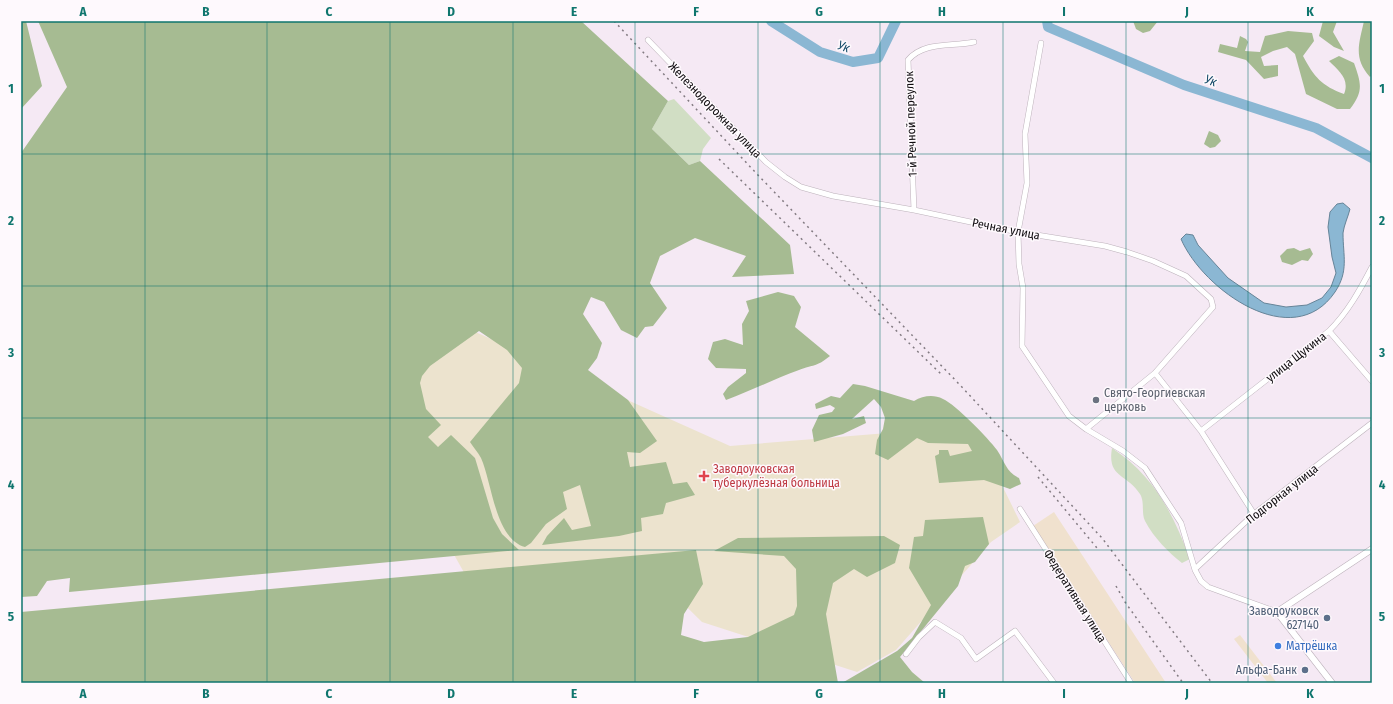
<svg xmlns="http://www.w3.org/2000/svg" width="1393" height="704" font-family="'Fira Sans Condensed',sans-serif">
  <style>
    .industrial { fill: #f0e1ce }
    .medical { fill: #ece3ce }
    .green { fill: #d1dec4 }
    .forest { fill: #a6bb92 }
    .water { fill: #8bb7d3; stroke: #668498 }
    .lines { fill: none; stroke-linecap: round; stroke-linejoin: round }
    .river { stroke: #8bb7d3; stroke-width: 10 }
    .minor-casing { stroke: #bdb2bb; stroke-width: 6 }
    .tertiary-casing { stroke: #bdb2bb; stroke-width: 7 }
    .minor { stroke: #fff; stroke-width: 5 }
    .tertiary { stroke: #fff; stroke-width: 6 }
    .rail { stroke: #837b82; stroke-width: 1.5; stroke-dasharray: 2 4; stroke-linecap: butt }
    .grid { fill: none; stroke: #0f766e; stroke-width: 1; stroke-opacity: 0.55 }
    .worship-dot { fill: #6b7280; stroke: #fef9fd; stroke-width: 1.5 }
    .health-dot { fill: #e0444e; stroke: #fef9fd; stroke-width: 1.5 }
    .service-dot { fill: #5c6f8a; stroke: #fef9fd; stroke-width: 1.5 }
    .shop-dot { fill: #3f7fe0; stroke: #fef9fd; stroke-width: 1.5 }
    .labels { text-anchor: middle; stroke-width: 3; stroke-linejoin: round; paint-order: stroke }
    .street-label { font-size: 12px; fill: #0f0c0f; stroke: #fef9fd }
    .worship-label { font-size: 12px; fill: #5b616d; stroke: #fef9fd; text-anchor: start }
    .health-label { font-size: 12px; fill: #be3a42; stroke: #fef9fd; text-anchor: start }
    .service-label { font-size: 12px; fill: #4e5e75; stroke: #fef9fd; text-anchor: end }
    .shop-label { font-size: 12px; fill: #366cbe; stroke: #fef9fd; text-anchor: start }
    .water-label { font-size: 13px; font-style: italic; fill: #174c6a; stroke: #fef9fd }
    .neatline { fill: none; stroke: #0f766e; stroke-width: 1.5 }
    .grid-label { font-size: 13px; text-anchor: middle; font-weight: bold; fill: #0f766e }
  </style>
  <rect width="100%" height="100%" fill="#f5e9f4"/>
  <path class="industrial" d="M1054 512 1166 683H1135L1033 526Z
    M1240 635 1277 683H1268L1234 639Z"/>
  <path class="medical" d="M451 321 730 446 973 426 1020 522 991 542 896 650 857 672 702 622 639 560 466 576 367 400Z"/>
  <path class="green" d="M674 99 711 138 703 149 700 161 689 165 652 129 668 101Z
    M1112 448C1154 476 1173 513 1190 559L1182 563C1168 552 1154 538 1145 521 1141 513 1145 502 1140 494 1126 473 1107 478 1112 448Z"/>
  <path class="forest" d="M21 21H26L42 86 21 109Z
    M38 21H581L668 101 652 129 689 165 700 161 790 245 794 274 732 277 746 256 695 238 660 256 650 283 667 308 653 326 645 327 637 338 621 330 604 302 591 297 583 314 602 343 597 358 588 370 628 400 657 441 640 453 627 452 630 467 666 462 673 484 687 482 695 495 666 503 663 514 641 518 642 531 619 536 542 545 547 536 564 518 572 530 591 526 580 485 563 492 567 509 546 524 531 543 525 547C495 539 492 482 481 458 478 452 473 447 470 442L519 383 522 368 507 350 479 331 430 366 422 376 420 383 426 409 441 425 428 437 438 447 451 435 475 458 493 518 502 534 519 550 69 592 70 578 47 581 37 596 21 597V153L67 87Z
    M1133 21H1158L1150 31 1143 33 1136 29Z
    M1323 21H1337L1333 32 1344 51 1334 47 1319 36Z
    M1364 21H1372V75L1370 77C1353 58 1359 44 1364 21Z
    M1288 31 1312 33 1314 41 1303 56C1314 77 1322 86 1344 94 1350 79 1339 71 1329 61L1339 56 1354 63C1361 83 1364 91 1350 109H1337L1306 94 1295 54 1287 47 1273 51 1261 57 1264 66 1278 65V76L1264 79 1246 60 1218 52 1220 44 1237 48 1240 36 1246 39 1248 42 1245 51 1260 52 1265 36Z
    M1209 131 1218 135 1221 141 1215 147 1210 148 1204 144Z
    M1294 248 1300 251 1310 248 1313 254 1308 261 1302 260 1292 265 1282 262 1280 256 1287 249Z
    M778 292 794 296 801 307 795 327 830 356C815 368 814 364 799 370 774 379 751 391 726 400L723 394 728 387 746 373V369L716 368 708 359 713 342 725 339 743 345 742 324 749 311 746 301Z
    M853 384 865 386 914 401C923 396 933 394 943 399 955 404 989 439 997 450 1005 462 1006 472 1019 478L1021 484 1010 489 984 480 939 483 935 456 939 454V450H948L950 456 972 451 968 444 928 443 917 438 888 460 875 454 877 440 883 429 885 418 881 407 874 399 852 419 864 416 866 423 843 434 814 442 812 430 819 415 832 412 835 408 830 405 816 409 815 404 831 396 840 398Z
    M983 517 989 544 975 562 965 566 958 586 900 657 912 672 925 683H842L897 651 912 638 931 605 909 568 914 537 923 536 925 520Z
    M884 536 900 545 895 563 867 577 854 569 833 583 826 614 838 683H21V612L696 550 703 584 684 614 681 635 704 642 748 637 794 615 797 606 796 569 784 556 714 551 738 538Z"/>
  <path class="water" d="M1343 203 1350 209C1348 217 1344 225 1343 233 1343 256 1349 271 1335 292 1293 354 1203 290 1181 239L1186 234 1193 235 1198 245 1228 278 1264 303 1286 307 1307 305 1322 298 1331 287 1336 273 1332 257 1328 227 1330 212 1337 204Z"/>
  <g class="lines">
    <path class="river" d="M771 21 820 52 853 62 878 58 896 21
      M1047 21 1048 27 1184 85 1316 128 1372 158"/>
    <g class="minor-casing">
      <path id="minor" d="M648 40 766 162 785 177 801 187 833 196 914 210 1018 232 1105 246 1127 252 1153 261 1186 276 1211 299 1213 307 1155 373 1086 429
        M1041 43 1025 134 1027 183 1018 232 1019 264 1023 288 1022 346 1069 416 1086 429 1123 451 1145 468 1181 523 1195 570 1201 581 1208 587 1277 612
        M914 210 908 60C924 41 952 47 974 42
        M1329 331 1372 381
        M1155 373 1201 431 1254 514
        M1201 431 1329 331C1348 312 1360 290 1372 267
        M1020 509 1131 683
        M1195 569 1254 514 1372 423
        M906 654 919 637 935 622 961 638 976 659 1015 631 1054 683"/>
    </g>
    <g class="tertiary-casing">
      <path id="tertiary" d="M1332 683 1277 612 1372 549"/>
    </g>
    <use href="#minor" class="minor"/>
    <use href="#tertiary" class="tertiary"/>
    <path class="rail" d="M614 21 756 173 960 385 1102 538 1212 683
      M719 159 942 375
      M1038 477 1097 548
      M1116 586 1125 602 1183 683"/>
  </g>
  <path class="grid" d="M145 21V683M267 21V683M390 21V683M513 21V683M635 21V683M758 21V683M880 21V683M1003 21V683M1126 21V683M1248 21V683M21 154H1372M21 286H1372M21 418H1372M21 550H1372"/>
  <circle class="worship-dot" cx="1096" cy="400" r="4"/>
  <path class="health-dot" d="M702 470h4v4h4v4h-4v4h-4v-4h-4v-4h4z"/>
  <g class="service-dot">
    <circle cx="1327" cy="618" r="4"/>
    <circle cx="1305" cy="670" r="4"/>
  </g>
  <circle class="shop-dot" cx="1278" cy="646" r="4"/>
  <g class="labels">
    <g class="street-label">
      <text transform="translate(715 110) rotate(46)" y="4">Железнодорожная улица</text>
      <text transform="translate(911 124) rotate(-92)" y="4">1-й Речной переулок</text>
      <text transform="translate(1006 229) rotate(11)" y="4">Речная улица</text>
      <text transform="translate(1296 357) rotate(-38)" y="4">улица Щукина</text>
      <text transform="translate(1282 494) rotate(-38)" y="4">Подгорная улица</text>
      <text transform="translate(1075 596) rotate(58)" y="4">Федеративная улица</text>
    </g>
    <g class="worship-label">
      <text x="1104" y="397">Свято-Георгиевская<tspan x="1104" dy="14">церковь</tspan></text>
    </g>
    <g class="health-label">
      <text x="713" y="473">Заводоуковская<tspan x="713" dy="14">туберкулёзная больница</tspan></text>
    </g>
    <g class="service-label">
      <text x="1319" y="615">Заводоуковск<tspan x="1319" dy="14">627140</tspan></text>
      <text x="1297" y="674">Альфа-Банк</text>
    </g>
    <g class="shop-label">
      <text x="1286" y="650">Матрёшка</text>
    </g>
    <g class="water-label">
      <text transform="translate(844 46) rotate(18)" y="5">Ук</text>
      <text transform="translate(1211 80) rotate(18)" y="5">Ук</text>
    </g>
  </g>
  <rect width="1393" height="704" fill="none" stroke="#fef9fd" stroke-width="44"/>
  <rect x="22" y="22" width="1349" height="660" class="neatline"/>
  <g class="grid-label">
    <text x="83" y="16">A</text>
    <text x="206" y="16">B</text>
    <text x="329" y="16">C</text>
    <text x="451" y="16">D</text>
    <text x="574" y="16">E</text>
    <text x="696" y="16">F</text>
    <text x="819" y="16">G</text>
    <text x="942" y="16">H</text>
    <text x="1064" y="16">I</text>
    <text x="1187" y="16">J</text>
    <text x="1310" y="16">K</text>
    <text x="11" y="93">1</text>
    <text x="1382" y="93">1</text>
    <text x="11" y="225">2</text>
    <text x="1382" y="225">2</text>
    <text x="11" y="357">3</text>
    <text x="1382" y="357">3</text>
    <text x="11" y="489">4</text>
    <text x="1382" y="489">4</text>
    <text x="11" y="621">5</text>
    <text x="1382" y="621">5</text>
    <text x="83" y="698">A</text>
    <text x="206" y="698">B</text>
    <text x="329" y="698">C</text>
    <text x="451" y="698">D</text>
    <text x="574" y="698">E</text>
    <text x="696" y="698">F</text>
    <text x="819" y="698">G</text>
    <text x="942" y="698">H</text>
    <text x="1064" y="698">I</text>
    <text x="1187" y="698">J</text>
    <text x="1310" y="698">K</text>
  </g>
</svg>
